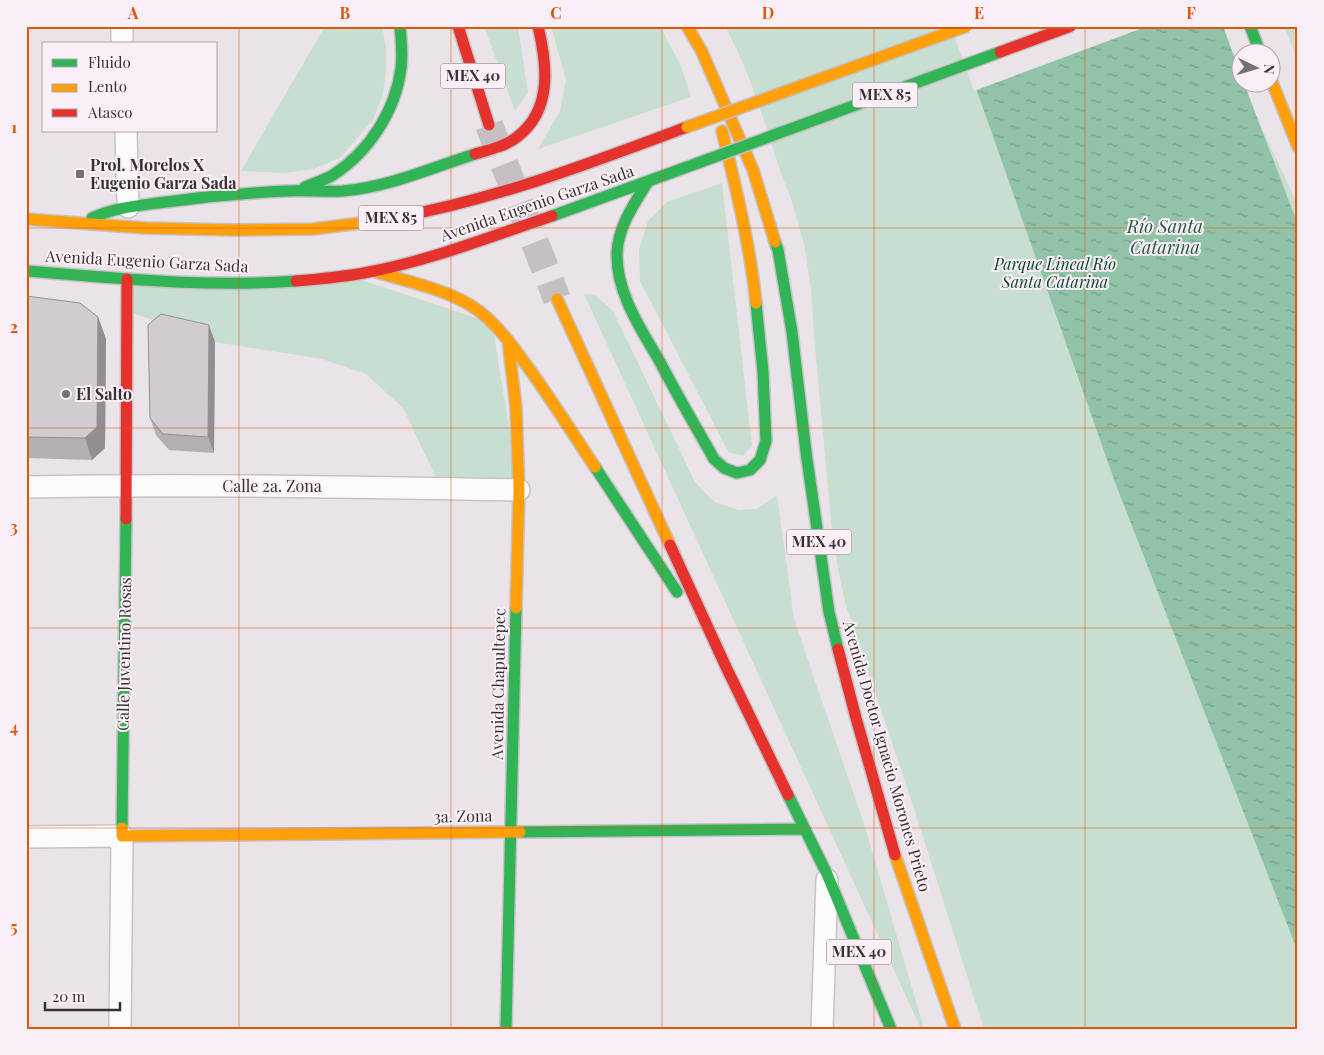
<svg xmlns="http://www.w3.org/2000/svg" width="1324" height="1055" font-family="'Playfair Display',serif">
  <style>
    .green { fill: #c7ded1 }
    .water { fill: url(#water-ripples) }
    .pier { fill: #eae4e9 }
    .lines { fill: none; stroke-linecap: round; stroke-linejoin: round }
    .highway-tunnel { stroke: #c6c0c5; stroke-width: 28; stroke-dasharray: 28 14; stroke-linecap: butt }
    .street-casing { stroke: #c6c2c5; stroke-width: 24 }
    .fast-casing { stroke: #c6c2c5; stroke-width: 14 }
    .slow-casing { stroke: #c6c2c5; stroke-width: 14 }
    .jam-casing { stroke: #c6c2c5; stroke-width: 14 }
    .street { stroke: #fcfbfc; stroke-width: 21 }
    .fast { stroke: #30b455; stroke-width: 11 }
    .slow { stroke: #ff9f0a; stroke-width: 11 }
    .jam { stroke: #e5322d; stroke-width: 11 }
    .fast-bridge-casing { stroke: #c4c1c3; stroke-width: 14; stroke-linecap: butt }
    .slow-bridge-casing { stroke: #c4c1c3; stroke-width: 14; stroke-linecap: butt }
    .jam-bridge-casing { stroke: #c4c1c3; stroke-width: 14; stroke-linecap: butt }
    .fast-bridge { stroke: #30b455; stroke-width: 11 }
    .slow-bridge { stroke: #ff9f0a; stroke-width: 11 }
    .jam-bridge { stroke: #e5322d; stroke-width: 11 }
    .wall { fill: #b4afb3 }
    .shaded-wall { fill: #928f92 }
    .building { fill: #d1ccd0; stroke: #928f92 }
    .grid { fill: none; stroke: #df570e; stroke-width: 1; stroke-opacity: 0.55 }
    .poi-dot { fill: #767075; stroke: #fbeff7; stroke-width: 2 }
    .labels { text-anchor: middle; stroke-width: 4; stroke-linejoin: round; paint-order: stroke }
    .shield { fill: #fbeff7; stroke: #726b70; stroke-width: 1 }
    .shield-label { font-size: 15px; font-weight: bold; fill: #373236 }
    .poi-label { font-size: 16px; font-weight: bold; fill: #373236; stroke: #fbeff7; text-anchor: start }
    .street-label { font-size: 16px; fill: #373236; stroke: #fbeff7 }
    .park-label { font-size: 16px; font-style: italic; fill: #08462c; stroke: #fbeff7 }
    .water-label { font-size: 18px; font-style: italic; fill: #215a3e; stroke: #fbeff7 }
    .neatline { fill: none; stroke: #df570e; stroke-width: 2 }
    .grid-label { font-size: 16px; text-anchor: middle; font-weight: bold; fill: #df570e }
  </style>
  <defs>
    <pattern id="water-ripples" width="26" height="14" patternUnits="userSpaceOnUse" patternTransform="scale(1.25)"><rect width="26" height="14" fill="#91c3a9"/><path d="M2 4q2-2 4 0t4 0M15 11q2-2 4 0t4 0" fill="none" stroke="#779f8a"/></pattern>
  </defs>
  <rect width="100%" height="100%" fill="#eae4e9"/>
  <path class="green" d="M325 26H382L386 47V73L382 97 373 120 340 158 314 169 283 173 241 171Z
    M484 26H518L528 93 515 111Z
    M551 26H660L681 66 691 97 538 149 560 111 566 80Z
    M725 26H1217L1239 80 1298 205V1029H984L909 793 846 606 839 574 832 531 814 336 811 289 804 244 791 199 780 171 768 132 750 80 738 52Z
    M1284 26H1298V61Z
    M722 183 752 446 743 455 729 453 640 281 639 249 648 221 667 202Z
    M349 276 492 323 519 490 441 488 403 408 366 374 322 359 215 342 127 311V279Z
    M584 294 595 295 613 311 695 482 714 502 739 510 757 509 777 495 794 619 865 827 924 1029H921Z"/>
  <path class="water" d="M954 26H1223L1241 75 1242 82 1244 83 1298 225V952L1116 485Z"/>
  <path class="pier" d="M951 26H1148L974 91Z"/>
  <g class="lines">
    <path class="highway-tunnel" d="M489 125 557 299"/>
    <g class="street-casing">
      <path id="street" d="M122 26V44
        M126 131 128 207
        M26 487C190 484 354 487 519 490
        M26 837 122 836 120 1029
        M822 1029 827 880"/>
    </g>
    <g class="fast-casing">
      <path id="fast" d="M1250 26 1260 52
        M647 183C634 204 618 227 617 253 616 293 641 329 660 362 677 395 696 427 714 459L724 468 737 473 750 470 760 460 766 441 763 372 756 303
        M305 187C314 183 325 180 333 175 369 152 396 110 401 68 403 54 401 40 400 26
        M552 216 698 163
        M92 218C113 208 135 206 158 203 201 197 244 193 287 191 306 190 325 192 343 191 389 187 431 168 475 154
        M775 242 778 250 792 332 806 452 829 612 838 649
        M26 271C116 278 206 288 296 281
        M595 467 677 592
        M788 795 827 874 891 1029
        M122 828 126 519
        M520 832 805 829
        M506 1029 516 608"/>
    </g>
    <g class="slow-casing">
      <path id="slow" d="M687 26 702 52 753 170 775 242
        M1272 82 1298 147
        M722 131C736 188 750 245 756 303
        M26 219 145 228 234 230 313 229 361 223 393 218
        M376 272C409 282 451 290 479 311 496 324 510 342 522 359 548 394 571 431 595 467
        M557 299 670 545
        M508 340 516 407 519 490 516 608
        M122 828V836L520 832
        M895 855 955 1029"/>
    </g>
    <g class="jam-casing">
      <path id="jam" d="M458 26 489 125
        M475 154C489 150 506 146 517 137 553 110 547 64 538 26
        M393 218C494 200 591 163 687 127
        M296 281C321 279 345 277 369 272 432 260 492 236 552 216
        M126 519 127 279
        M670 545 726 667 788 795
        M838 649 856 718 895 855"/>
    </g>
    <use href="#street" class="street"/>
    <use href="#fast" class="fast"/>
    <use href="#slow" class="slow"/>
    <use href="#jam" class="jam"/>
    <g class="fast-bridge-casing">
      <path id="fast-bridge" d="M698 163 1000 52"/>
    </g>
    <g class="slow-bridge-casing">
      <path id="slow-bridge" d="M687 127 967 26"/>
    </g>
    <g class="jam-bridge-casing">
      <path id="jam-bridge" d="M1000 52 1071 26"/>
    </g>
    <use href="#fast-bridge" class="fast-bridge"/>
    <use href="#slow-bridge" class="slow-bridge"/>
    <use href="#jam-bridge" class="jam-bridge"/>
  </g>
  <path class="wall" d="M26 296 98 317 106 339 105 448 92 460 26 458Z
    M215 342 214 453 169 450 156 435 150 418Z"/>
  <path class="shaded-wall" d="M98 317 106 339 105 448 92 460 85 438Z
    M209 325 215 342 214 453 208 437Z"/>
  <path class="building" d="M26 296 80 303 98 317 97 427 85 438 26 437Z
    M161 314 209 325 208 437 163 434 150 418 148 325Z"/>
  <path class="grid" d="M239 26V1029M451 26V1029M662 26V1029M874 26V1029M1085 26V1029M26 228H1298M26 428H1298M26 628H1298M26 828H1298"/>
  <g class="poi-dot">
    <rect x="75" y="169" width="10" height="10" rx="2.5"/>
    <circle cx="66" cy="394" r="5"/>
  </g>
  <g class="labels">
    <g class="shield">
      <rect x="440.5" y="63.5" width="65" height="25" rx="4"/>
      <rect x="852.5" y="82.5" width="65" height="25" rx="4"/>
      <rect x="358.5" y="205.5" width="65" height="25" rx="4"/>
      <rect x="786.5" y="529.5" width="65" height="25" rx="4"/>
      <rect x="826.5" y="939.5" width="65" height="25" rx="4"/>
    </g>
    <g class="shield-label">
      <text x="473" y="81">MEX 40</text>
      <text x="885" y="100">MEX 85</text>
      <text x="391" y="223">MEX 85</text>
      <text x="819" y="547">MEX 40</text>
      <text x="859" y="957">MEX 40</text>
    </g>
    <g class="poi-label">
      <text x="90" y="171">Prol. Morelos X<tspan x="90" dy="18">Eugenio Garza Sada</tspan></text>
      <text x="76" y="400">El Salto</text>
    </g>
    <g class="street-label">
      <text transform="translate(537 203) rotate(-19)" y="6">Avenida Eugenio Garza Sada</text>
      <text transform="translate(147 261) rotate(3)" y="6">Avenida Eugenio Garza Sada</text>
      <text x="272" y="492">Calle 2a. Zona</text>
      <text transform="translate(124 654) rotate(-89)" y="6">Calle Juventino Rosas</text>
      <text transform="translate(498 684) rotate(-89)" y="6">Avenida Chapultepec</text>
      <text transform="translate(887 756) rotate(74)" y="6">Avenida Doctor Ignacio Morones Prieto</text>
      <text transform="translate(463 816) rotate(-1)" y="6">3a. Zona</text>
    </g>
    <g class="park-label">
      <text x="1055" y="270">Parque Lineal Río<tspan x="1055" dy="18">Santa Catarina</tspan></text>
    </g>
    <g class="water-label">
      <text x="1165" y="233">Río Santa<tspan x="1165" dy="21">Catarina</tspan></text>
    </g>
  </g>
  <rect width="1324" height="1055" fill="none" stroke="#fbeff7" stroke-width="55"/>
  <rect x="42" y="42" width="175" height="90" fill="#fbeff7" stroke="#ada3aa"/>
  <rect x="52" y="59" width="25" height="8" fill="#30b455" stroke="#ada3aa"/>
  <text x="88" y="68" font-size="15" fill="#373236">Fluido</text>
  <rect x="52" y="84" width="25" height="8" fill="#ff9f0a" stroke="#ada3aa"/>
  <text x="88" y="92" font-size="15" fill="#373236">Lento</text>
  <rect x="52" y="109" width="25" height="8" fill="#e5322d" stroke="#ada3aa"/>
  <text x="88" y="118" font-size="15" fill="#373236">Atasco</text>
  <g transform="translate(1256 68) rotate(95)"><circle r="24" fill="#fbeff7" stroke="#ada3aa"/>
  <path d="M0-4L9 19L0 12L-9 19Z" fill="#767075"/>
  <text y="-8" font-size="14" font-weight="bold" text-anchor="middle" fill="#373236">N</text>
  </g>
  <path d="M45 1002v8h75v-8" fill="none" stroke="#373236" stroke-width="2.5"/>
  <text x="52" y="1002" font-size="15" fill="#373236" stroke="#fbeff7" stroke-width="4" paint-order="stroke">20 m</text>
  <rect x="28" y="28" width="1268" height="1000" class="neatline"/>
  <g class="grid-label">
    <text x="133" y="19">A</text>
    <text x="345" y="19">B</text>
    <text x="556" y="19">C</text>
    <text x="768" y="19">D</text>
    <text x="979" y="19">E</text>
    <text x="1191" y="19">F</text>
    <text x="14" y="133">1</text>
    <text x="14" y="333">2</text>
    <text x="14" y="533">3</text>
    <text x="14" y="733">4</text>
    <text x="14" y="933">5</text>
  </g>
</svg>
